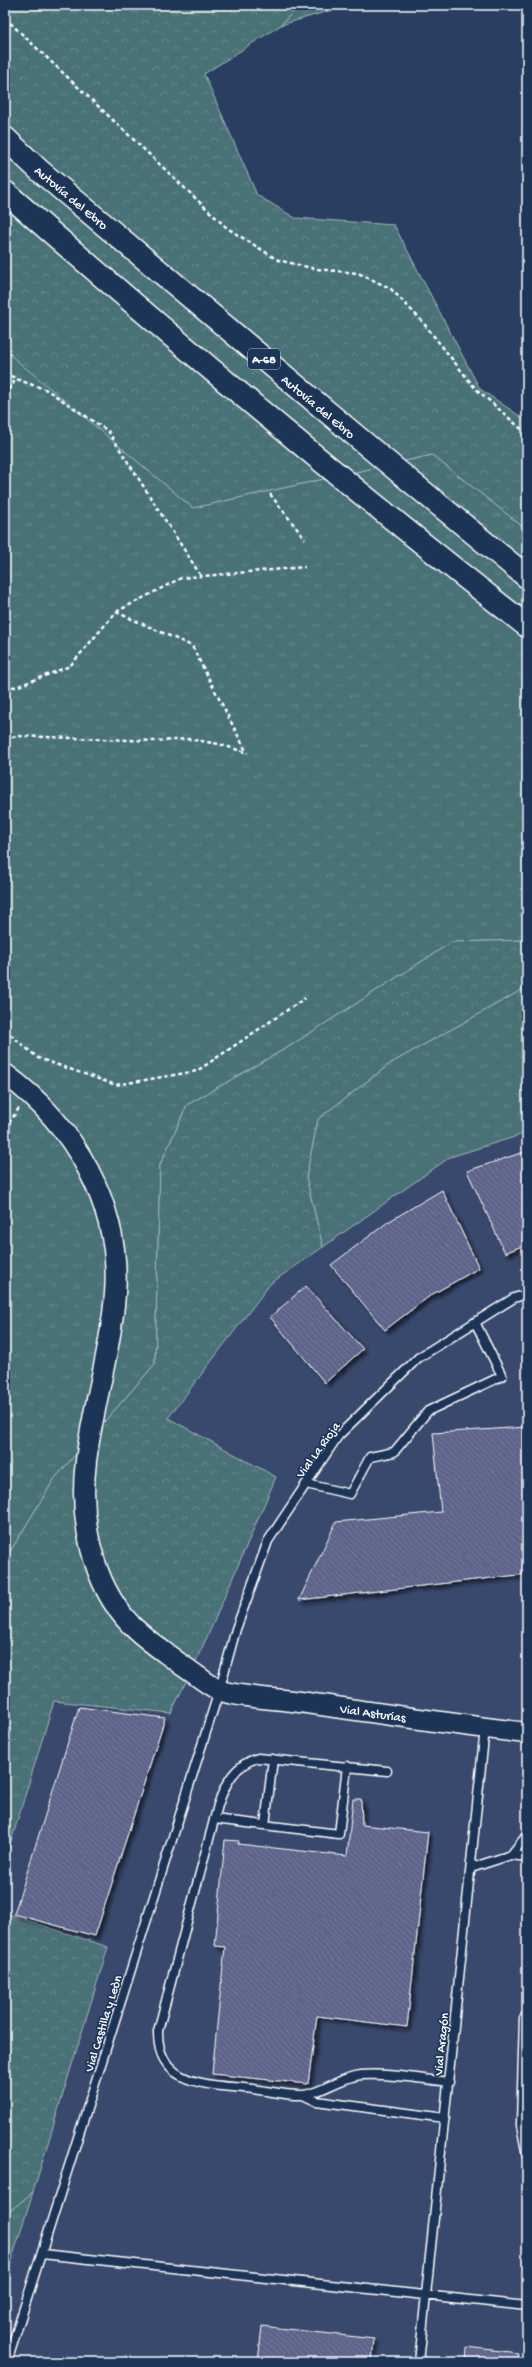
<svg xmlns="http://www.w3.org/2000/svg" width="532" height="2367" font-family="'Gochi Hand',sans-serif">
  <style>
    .built { fill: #39496d }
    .grass { fill: url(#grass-tufts); stroke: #a4b8ba }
    .forest { fill: url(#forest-crowns); stroke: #a4b8ba }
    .building { fill: url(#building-back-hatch); stroke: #fff; filter: url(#shadow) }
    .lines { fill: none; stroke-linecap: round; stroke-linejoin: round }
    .service-casing { stroke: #fff; stroke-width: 11 }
    .tertiary-casing { stroke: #fff; stroke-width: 23 }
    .motorway-casing { stroke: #fff; stroke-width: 25 }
    .path { stroke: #fff; stroke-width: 2.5; stroke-dasharray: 4 3; stroke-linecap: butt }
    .service { stroke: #1d3557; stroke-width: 8 }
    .tertiary { stroke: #1d3557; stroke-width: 20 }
    .motorway { stroke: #1d3557; stroke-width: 22 }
    .labels { text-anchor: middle; stroke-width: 3.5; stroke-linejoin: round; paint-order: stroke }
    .shield { fill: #1d3557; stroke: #bbc2cd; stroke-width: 1 }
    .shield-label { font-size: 12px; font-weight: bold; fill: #fff }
    .street-label { font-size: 13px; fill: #fff; stroke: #1d3557 }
  </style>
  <defs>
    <pattern id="grass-tufts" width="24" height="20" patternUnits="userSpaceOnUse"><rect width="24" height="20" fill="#497276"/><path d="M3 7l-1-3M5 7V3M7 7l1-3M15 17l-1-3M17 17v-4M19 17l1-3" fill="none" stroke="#64878b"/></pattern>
    <pattern id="forest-crowns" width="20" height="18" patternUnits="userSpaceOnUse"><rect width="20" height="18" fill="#497276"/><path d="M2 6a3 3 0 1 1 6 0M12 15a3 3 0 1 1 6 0" fill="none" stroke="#64878b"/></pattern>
    <pattern id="building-back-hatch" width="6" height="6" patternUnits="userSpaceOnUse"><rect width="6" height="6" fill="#5d6389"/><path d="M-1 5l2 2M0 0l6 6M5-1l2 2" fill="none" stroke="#757a9b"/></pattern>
    <filter id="shadow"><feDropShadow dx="3.5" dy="3.5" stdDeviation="2" flood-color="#0009"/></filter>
  </defs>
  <rect width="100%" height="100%" fill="#2a3e61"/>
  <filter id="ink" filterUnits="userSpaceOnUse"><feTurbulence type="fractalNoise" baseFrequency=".025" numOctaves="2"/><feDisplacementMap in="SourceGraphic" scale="8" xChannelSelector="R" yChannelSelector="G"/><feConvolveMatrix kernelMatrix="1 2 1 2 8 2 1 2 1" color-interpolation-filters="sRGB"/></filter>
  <g filter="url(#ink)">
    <path class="built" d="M527 1133V2362H5V2281L108 1947 5 1913V1861L54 1701 171 1712 209 1633 276 1478 168 1418 271 1283 450 1157Z"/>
    <path class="grass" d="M299 5H349L281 25Z
      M5 349 193 508 432 455 527 530V940L452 942 290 1046 187 1105 160 1165 155 1364 55 1478 5 1560Z
      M527 987V1133L450 1157 323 1247 306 1177 318 1119 391 1063Z
      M33 2192 5 2281V2215Z"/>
    <path class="forest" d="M5 5H299L281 25 204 74 257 195 295 218 394 225 480 389 527 421V530L432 455 193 508 9 354 5 349Z
      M527 940V987L391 1063 318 1119 306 1177 323 1247 271 1283 168 1418 276 1477 209 1633 171 1713 54 1701 5 1861V1560L55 1478 155 1364 160 1165 187 1105 290 1046 452 942Z
      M5 1913 108 1947 33 2192 5 2215Z"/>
    <path class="building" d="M527 1151V1244L505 1253 467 1171Z
      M442 1190 479 1268 431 1295 385 1330 331 1265 388 1222Z
      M306 1286 363 1349 325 1383 270 1317Z
      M527 1427V1574L299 1600 336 1522 441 1512 433 1433Z
      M79 1707 165 1718 95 1936 14 1914Z
      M353 1799H361L362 1825 428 1832 407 2027 317 2016 308 2084 212 2074 225 1947 215 1946 225 1840 239 1841 238 1844 347 1856Z
      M262 2326 374 2339 372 2362H258Z
      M467 2347 518 2353V2362H466Z"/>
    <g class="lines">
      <g class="service-casing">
        <path id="service" d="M306 1484 350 1494 370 1457 394 1452 428 1411 502 1376 475 1322
          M387 1771 258 1758C235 1764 225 1784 218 1805L158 2031C157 2088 211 2084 253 2089 269 2091 288 2096 304 2095 321 2093 341 2077 361 2075 389 2073 421 2079 449 2082
          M214 1819 339 1834 347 1766
          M265 1825 273 1759
          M511 1855 527 1857
          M471 1868 511 1855 527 1835
          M527 2014 524 2018 521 2125 527 2156
          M303 2095 316 2101 445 2118
          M42 2254 527 2306
          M7 2362 219 1691 236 1629 268 1541 338 1436 418 1358 514 1298 527 1294
          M419 2362 485 1728"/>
      </g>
      <g class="tertiary-casing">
        <path id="tertiary" d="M5 1074C74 1124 122 1207 115 1294 111 1350 93 1405 86 1461 79 1516 91 1583 131 1625 146 1640 166 1653 183 1666 194 1673 205 1683 217 1689 228 1696 277 1699 293 1701 371 1712 449 1724 527 1733"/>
      </g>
      <g class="motorway-casing">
        <path id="motorway" d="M5 138 40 171 393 467 527 577
          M5 192C175 341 349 487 527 626"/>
      </g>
      <path class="path" d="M5 18 227 228 278 260 316 269 358 273 390 288 421 320 475 388 527 434
        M5 372 16 379 47 390 108 431 201 576
        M5 396 16 379
        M270 494 305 539
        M116 612 192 646 247 753
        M5 686 16 687 70 666 116 612 181 578 305 567
        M5 739 17 736 155 741 189 739 219 744 248 753
        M5 1030 38 1058 116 1085 197 1071 305 998
        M5 1129 19 1108"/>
      <use href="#service" class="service"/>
      <use href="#tertiary" class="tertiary"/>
      <use href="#motorway" class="motorway"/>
    </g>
  </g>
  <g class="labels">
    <rect class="shield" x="248" y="349" width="32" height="20" rx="3"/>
    <g class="shield-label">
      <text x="264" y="363">A-68</text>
    </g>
    <g class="street-label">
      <text transform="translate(72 197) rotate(40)" y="5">Autovía del Ebro</text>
      <text transform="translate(319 406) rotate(40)" y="5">Autovía del Ebro</text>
      <text transform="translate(317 1449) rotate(-54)" y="5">Vial La Rioja</text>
      <text transform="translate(373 1712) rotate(8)" y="5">Vial Asturias</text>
      <text transform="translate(102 2023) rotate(-73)" y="5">Vial Castilla y Leòn</text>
      <text transform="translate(440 2044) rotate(-84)" y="5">Vial Aragón</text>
    </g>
  </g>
  <rect width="532" height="2367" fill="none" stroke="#1d3557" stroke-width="20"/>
  <rect x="10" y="10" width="512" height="2347" fill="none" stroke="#fff" stroke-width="1.5" filter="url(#ink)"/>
</svg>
